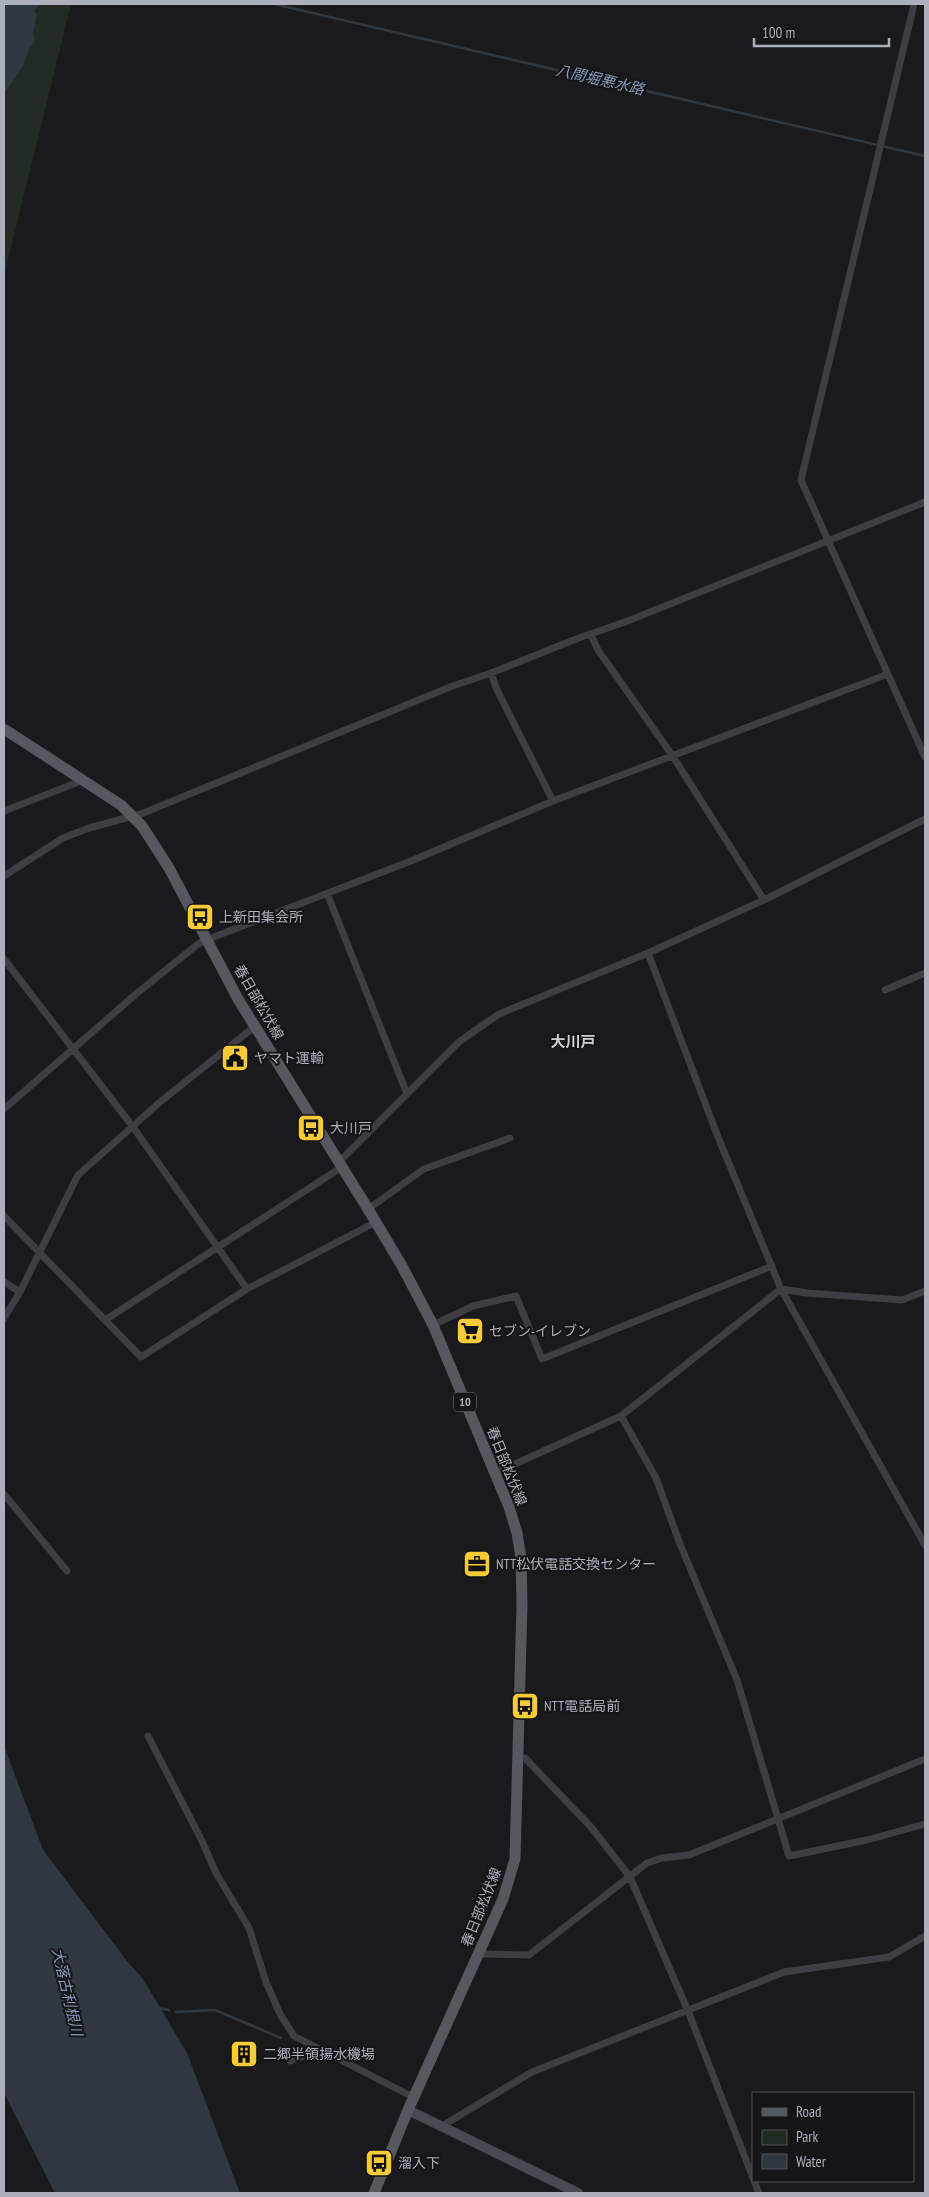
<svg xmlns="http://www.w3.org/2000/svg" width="929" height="2197" font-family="'PT Sans Narrow','Noto Sans JP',sans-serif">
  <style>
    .green { fill: #212b23 }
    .water { fill: #2f3741 }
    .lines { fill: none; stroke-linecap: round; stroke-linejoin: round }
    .stream { stroke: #2f3741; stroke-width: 2.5 }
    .street { stroke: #3d3d43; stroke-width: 7 }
    .secondary { stroke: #484a51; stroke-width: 10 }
    .primary { stroke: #565860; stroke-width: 11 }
    .labels { text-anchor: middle; stroke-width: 4; stroke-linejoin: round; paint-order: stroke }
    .shield { fill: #151517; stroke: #7f818a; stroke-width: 1 }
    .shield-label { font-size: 12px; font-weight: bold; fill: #acafbc }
    .poi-label { font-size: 14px; fill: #acafbc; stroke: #151517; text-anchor: start }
    .street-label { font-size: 14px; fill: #acafbc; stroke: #151517 }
    .water-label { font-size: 15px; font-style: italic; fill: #8399b7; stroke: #151517 }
    .neighbourhood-label { font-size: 15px; font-weight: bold; fill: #cdcfd8; stroke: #151517 }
  </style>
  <rect width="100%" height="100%" fill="#1a1a1c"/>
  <path class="green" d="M4 4H71L4 276Z"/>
  <path class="water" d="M4 4H40L34 11 37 14 33 35 35 42 30 47 23 66 4 93Z
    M4 1746 43 1850 127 1961 143 1979 187 2053 240 2193H55L4 2093Z"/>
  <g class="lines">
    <path class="stream" d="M274 4 925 156
      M158 2008 169 2010
      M176 2012 215 2010 281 2038"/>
    <path class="street" d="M914 4 801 480 925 757
      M591 635 598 650 672 755 764 900
      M491 673 497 690 553 801
      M4 811 76 783 82 779
      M4 876 63 838 89 828 141 814 450 687 491 673 576 639 625 622 925 502
      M327 893 407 1094
      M648 953 718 1137 781 1289 925 1545
      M4 959 133 1127 247 1289
      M885 990 925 973
      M4 1109 136 994 198 944 206 940 411 861 553 801 888 674
      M339 1162 460 1041 499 1014 648 953 764 900 925 819
      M368 1209 424 1169 510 1138
      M4 1216 141 1357 247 1289 376 1222
      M4 1282 20 1292
      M4 1318 20 1292 78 1175 160 1102 254 1027
      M105 1320 342 1167
      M433 1325 473 1306 516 1296 542 1359 772 1266
      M621 1416 656 1478 680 1544 737 1680 789 1856 867 1840 925 1824
      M495 1473 621 1416 781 1289 807 1293 902 1300 925 1291
      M4 1494 67 1571
      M148 1736 202 1841 216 1873 249 1928 266 1982 280 2014 294 2036 413 2097
      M525 1758 591 1827 630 1877 688 2011 753 2178
      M479 1954 529 1955 647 1863 662 1858 689 1855 925 1759
      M290 2061 321 2050
      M442 2126 532 2072 784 1972 889 1957 925 1936
      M754 2181 759 2193"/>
    <path class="secondary" d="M408 2110 578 2193"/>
    <path class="primary" d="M4 729 121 805 142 826 169 868 238 999 368 1209 402 1266 433 1325 509 1507 517 1533 521 1558 522 1605 515 1859 503 1899 408 2110 374 2193"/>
  </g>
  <defs>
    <g id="bus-square" transform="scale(1.4375)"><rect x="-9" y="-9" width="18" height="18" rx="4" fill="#f7ca37" stroke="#151517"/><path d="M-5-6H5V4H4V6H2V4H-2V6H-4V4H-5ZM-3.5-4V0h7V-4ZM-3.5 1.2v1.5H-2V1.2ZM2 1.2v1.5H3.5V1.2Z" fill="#111"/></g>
    <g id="civic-square" transform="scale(1.4375)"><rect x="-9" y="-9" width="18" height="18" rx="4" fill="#f7ca37" stroke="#151517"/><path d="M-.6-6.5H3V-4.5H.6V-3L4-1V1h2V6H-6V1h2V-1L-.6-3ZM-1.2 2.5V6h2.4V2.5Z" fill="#111"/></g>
    <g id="supermarket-square" transform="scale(1.4375)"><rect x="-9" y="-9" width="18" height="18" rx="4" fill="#f7ca37" stroke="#151517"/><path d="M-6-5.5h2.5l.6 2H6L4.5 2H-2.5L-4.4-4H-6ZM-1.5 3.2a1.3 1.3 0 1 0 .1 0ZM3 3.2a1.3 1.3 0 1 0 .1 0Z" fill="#111"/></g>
    <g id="office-square" transform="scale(1.4375)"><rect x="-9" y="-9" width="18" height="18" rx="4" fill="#f7ca37" stroke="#151517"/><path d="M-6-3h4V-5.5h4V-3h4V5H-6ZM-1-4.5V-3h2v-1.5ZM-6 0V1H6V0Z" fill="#111"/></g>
    <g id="building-square" transform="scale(1.4375)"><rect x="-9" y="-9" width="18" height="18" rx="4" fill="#f7ca37" stroke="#151517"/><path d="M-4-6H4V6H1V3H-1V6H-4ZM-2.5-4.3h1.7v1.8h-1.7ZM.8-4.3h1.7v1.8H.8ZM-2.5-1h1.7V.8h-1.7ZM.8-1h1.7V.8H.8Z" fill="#111"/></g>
  </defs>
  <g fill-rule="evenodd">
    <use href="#bus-square" x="200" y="917"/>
    <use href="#civic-square" x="235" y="1058"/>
    <use href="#bus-square" x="311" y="1128"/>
    <use href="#supermarket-square" x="470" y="1331"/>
    <use href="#office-square" x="477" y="1564"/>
    <use href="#bus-square" x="525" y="1706"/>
    <use href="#building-square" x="244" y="2054"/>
    <use href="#bus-square" x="379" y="2163"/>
  </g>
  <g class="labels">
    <rect class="shield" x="454" y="1392.5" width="22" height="19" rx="4"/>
    <g class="shield-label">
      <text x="465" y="1406">10</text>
    </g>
    <g class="poi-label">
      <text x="219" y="922">上新田集会所</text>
      <text x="254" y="1063">ヤマト運輸</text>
      <text x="330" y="1133">大川戸</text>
      <text x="489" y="1336">セブン-イレブン</text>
      <text x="496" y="1569">NTT松伏電話交換センター</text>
      <text x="544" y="1711">NTT電話局前</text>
      <text x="263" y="2059">二郷半領揚水機場</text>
      <text x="398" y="2168">溜入下</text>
    </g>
    <g class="street-label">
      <text transform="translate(259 1002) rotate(60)" y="5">春日部松伏線</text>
      <text transform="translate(507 1466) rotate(68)" y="5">春日部松伏線</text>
      <text transform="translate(481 1907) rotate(-68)" y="5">春日部松伏線</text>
    </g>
    <g class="water-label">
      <text transform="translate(600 80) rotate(13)" y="5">八間堀悪水路</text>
      <text transform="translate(67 1992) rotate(77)" y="5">大落古利根川</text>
    </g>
    <g class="neighbourhood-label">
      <text x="573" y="1047">大川戸</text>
    </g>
  </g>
  <rect width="929" height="2197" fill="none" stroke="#acafbc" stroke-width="10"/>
  <rect x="752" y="2092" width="162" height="90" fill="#151517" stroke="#515359"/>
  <rect x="762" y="2108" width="25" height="8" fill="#565860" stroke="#515359"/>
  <text x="796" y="2117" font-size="15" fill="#acafbc">Road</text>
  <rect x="762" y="2130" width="25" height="15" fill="#212b23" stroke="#515359"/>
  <text x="796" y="2142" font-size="15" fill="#acafbc">Park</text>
  <rect x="762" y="2154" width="25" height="15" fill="#2f3741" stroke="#515359"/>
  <text x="796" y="2167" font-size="15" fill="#acafbc">Water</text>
  <path d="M754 38v8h135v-8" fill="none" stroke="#acafbc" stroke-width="2.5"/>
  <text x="762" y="38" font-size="15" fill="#acafbc" stroke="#151517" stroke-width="4" paint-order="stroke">100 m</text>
</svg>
